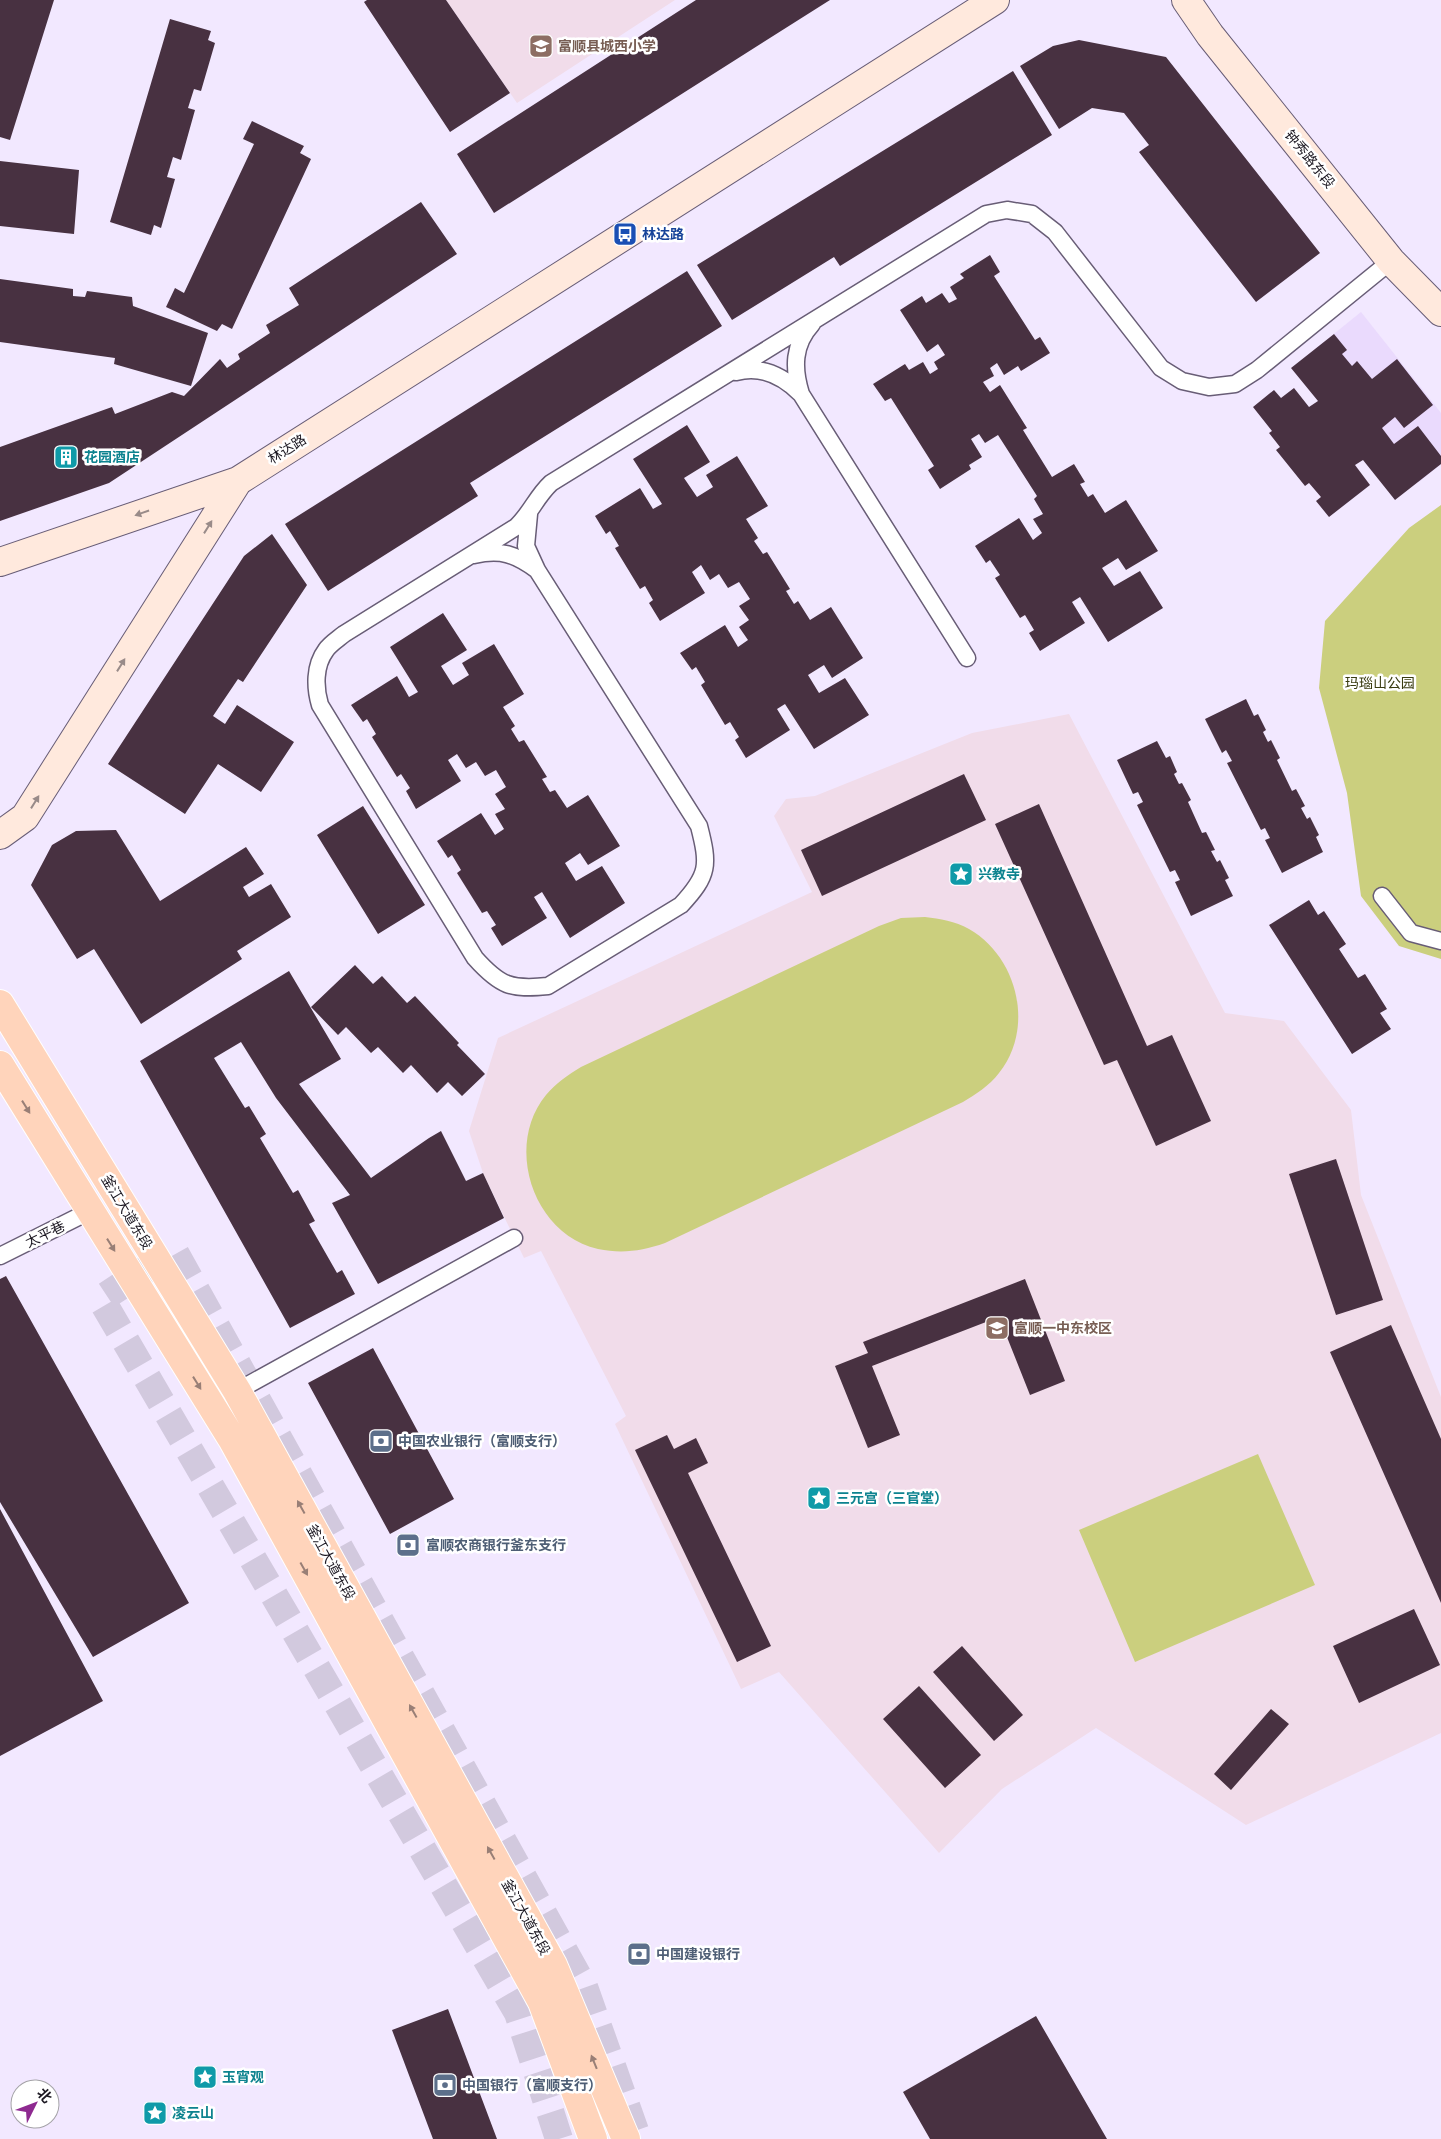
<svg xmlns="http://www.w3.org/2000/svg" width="1441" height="2139" font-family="'Titillium Web','Noto Sans SC',sans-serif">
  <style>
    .built { fill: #eadafd }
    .education { fill: #f1dcea }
    .green { fill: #cbcf7e }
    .building { fill: #483141 }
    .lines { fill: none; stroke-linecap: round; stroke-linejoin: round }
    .street-tunnel { stroke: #d2c9de; stroke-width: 28; stroke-dasharray: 28 14; stroke-linecap: butt }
    .lane-casing { stroke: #685d76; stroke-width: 19 }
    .secondary-casing { stroke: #685d76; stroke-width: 30 }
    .primary-casing { stroke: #fff; stroke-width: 30 }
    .lane { stroke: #fff; stroke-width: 16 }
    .secondary { stroke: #ffe9dd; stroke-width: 28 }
    .primary { stroke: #ffd4bb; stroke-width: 28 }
    .oneway { fill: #998b89 }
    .oneway2 { fill: #997f76 }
    .labels { text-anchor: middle; stroke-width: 5; stroke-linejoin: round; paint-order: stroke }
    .education-label { font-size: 14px; font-weight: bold; fill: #785e54; stroke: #fff; text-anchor: start }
    .street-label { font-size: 14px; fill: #1c1822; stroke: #fff }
    .transit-label { font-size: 14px; font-weight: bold; fill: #164399; stroke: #fff; text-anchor: start }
    .culture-label { font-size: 14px; font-weight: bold; fill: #0d838f; stroke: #fff; text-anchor: start }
    .park-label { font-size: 14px; fill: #3a3c11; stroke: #fff }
    .service-label { font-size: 14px; font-weight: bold; fill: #4e5e75; stroke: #fff; text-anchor: start }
  </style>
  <rect width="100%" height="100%" fill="#f2e8ff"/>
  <path class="built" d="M1361 312 1441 413V464L1419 482 1314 350Z"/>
  <path class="education" d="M446 0H675L517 103Z
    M1069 714 1225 1013 1284 1021 1351 1110 1361 1195 1441 1397V1733L1246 1825 1096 1728 1002 1789 939 1853 779 1672 741 1689 615 1424 626 1416 541 1251 524 1258 483 1173 469 1131 498 1038 812 892 774 816 786 799 815 796 972 733Z"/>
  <path class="green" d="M1441 505V959L1399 946 1361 896 1347 793 1319 688 1325 621 1409 528Z
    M925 917C940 919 955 921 969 929 1018 957 1035 1028 999 1073 989 1086 976 1094 963 1102L665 1243C642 1251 622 1254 598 1249 533 1234 504 1146 546 1095 556 1083 568 1075 581 1067L879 926 901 918Z
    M1258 1454 1315 1585 1135 1662 1079 1530Z"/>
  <path class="building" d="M0 0H54L10 140 0 137Z
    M367 0H446L510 93 450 132 364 2Z
    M696 0H830L494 213 457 154Z
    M170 19 211 31 208 40 215 43 201 91 194 89 188 108 195 110 181 160 173 157 167 177 175 179 161 228 154 225 151 235 110 222Z
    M1079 40 1166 57 1320 253 1256 302 1139 152 1149 145 1124 113 1092 108 1059 129 1020 66 1053 46Z
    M1013 71 1052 135 840 266 834 257 732 320 697 265Z
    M252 121 304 146 300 153 311 159 232 329 222 324 217 331 166 307 175 288 184 293 254 144 243 139Z
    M0 161 79 170 74 234 0 226Z
    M421 202 457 254 109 483 0 521V447L112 407 115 414 172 392 184 396 220 359 227 368 240 359 238 354 270 333 266 325 299 305 289 288Z
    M990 255 1000 272 994 276 1035 340 1040 337 1050 353 1021 371 1018 366 1004 375 997 363 990 368 994 376 983 382 990 392 1000 385 1027 428 1023 430 1052 477 1074 464 1085 482 1080 484 1088 497 1093 494 1105 513 1126 500 1158 551 1126 570 1118 558 1102 568 1114 586 1140 571 1163 608 1108 642 1080 597 1072 602 1085 623 1040 651 1029 633 1034 630 1025 615 1020 618 995 578 1000 575 990 560 986 563 975 546 1019 518 1033 540 1042 533 1033 519 1043 514 1034 499 1037 496 998 435 985 443 979 434 971 439 982 457 969 465 971 469 940 489 928 470 934 466 891 398 885 401 873 384 905 364 909 370 923 362 930 374 938 369 934 362 945 355 938 344 927 352 900 310 922 296 926 303 942 293 949 303 957 299 950 287 964 278 960 274Z
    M687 271 722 326 470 483 478 496 328 591 285 524Z
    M0 279 73 289V296L85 297 87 291 132 297 133 306 208 333 191 386 114 364 115 358 0 342Z
    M1334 334 1347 350 1342 354 1352 366 1357 361 1372 379 1397 359 1433 405 1404 428 1395 417 1382 428 1394 444 1418 426 1441 456V464L1395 500 1363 460 1355 465 1370 485 1329 517 1316 501 1321 497 1309 483 1305 486 1276 450 1280 447 1269 433 1272 431 1253 407 1274 390 1281 398 1294 388 1309 407 1318 401 1291 368Z
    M687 425 710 462 684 478 697 497 713 487 706 475 737 456 768 506 746 519 758 538 754 541 763 554 767 552 790 589 786 591 794 604 798 601 810 620 831 607 863 658 832 678 824 665 808 675 819 693 845 678 869 715 814 749 785 704 777 709 790 730 746 758 735 740 739 737 730 722 725 725 701 685 705 682 696 667 692 670 680 653 725 625 738 647 748 640 739 627 749 620 739 606 750 599 739 582 728 588 719 574 710 580 701 565 692 572 705 593 660 621 649 603 653 600 645 586 640 589 615 548 619 546 610 531 606 534 595 516 640 488 653 509 662 504 633 459Z
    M272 534 307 585 243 682 238 679 213 716 225 724 237 705 294 742 261 792 218 764 185 814 108 764 244 556Z
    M443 613 467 650 441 666 453 685 469 675 462 663 494 644 524 694 503 707 515 726 511 729 519 742 524 740 547 777 542 779 550 792 555 790 567 808 588 795 620 846 588 865 580 853 565 863 576 881 602 866 625 903 570 938 542 892 534 897 547 918 502 946 491 928 496 925 487 911 482 913 457 873 461 870 452 855 448 858 437 841 481 813 495 835 504 829 495 814 505 809 495 794 506 787 496 770 485 776 476 762 466 768 457 754 448 760 461 781 416 809 406 791 410 788 401 774 397 777 372 737 376 734 367 719 363 722 351 705 397 676 409 697 418 692 390 647Z
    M1246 699 1254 716 1258 714 1266 730 1263 732 1268 742 1271 740 1280 758 1277 760 1292 791 1296 789 1305 806 1301 808 1307 819 1310 817 1319 835 1316 837 1323 852 1282 873 1265 840 1270 838 1265 828 1261 830 1227 763 1232 761 1226 750 1222 753 1205 719Z
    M1157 741 1166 758 1170 756 1177 772 1174 774 1179 784 1182 783 1191 800 1188 802 1202 833 1206 832 1215 850 1211 851 1217 862 1220 860 1229 878 1225 880 1233 896 1191 916 1175 882 1180 880 1175 870 1170 872 1137 805 1143 802 1138 792 1133 794 1117 760Z
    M964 774 986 820 822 896 801 850Z
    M1039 804 1147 1046 1172 1035 1211 1121 1156 1146 1117 1060 1104 1065 995 824Z
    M363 806 425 905 378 934 317 835Z
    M116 830 160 901 246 847 264 874 243 887 249 897 271 884 291 917 237 951 242 959 141 1024 94 949 77 959 31 885 52 845 76 831Z
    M1309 900 1318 915 1324 911 1346 944 1339 949 1358 978 1365 974 1387 1009 1380 1013 1391 1029 1352 1054 1269 925Z
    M355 965 373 984 382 976 407 1003 415 996 459 1043 457 1045 485 1074 462 1096 448 1082 437 1093 411 1065 403 1073 378 1047 371 1053 346 1027 338 1035 311 1007Z
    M289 971 341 1059 299 1084 371 1178 429 1138 441 1131 466 1181 483 1173 504 1218 378 1284 332 1203 350 1195 276 1098 241 1042 214 1058 245 1108 249 1106 266 1134 260 1138 293 1193 298 1190 315 1221 309 1224 337 1273 342 1270 355 1294 290 1328 140 1061Z
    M1336 1159 1383 1300 1336 1315 1289 1174Z
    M6 1276 189 1603 93 1657 0 1502V1279Z
    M1025 1279 1065 1381 1030 1395 999 1317 872 1366 900 1435 868 1448 835 1366 868 1353 863 1342Z
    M1391 1325 1441 1439V1603L1330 1352Z
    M373 1348 454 1499 390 1534 308 1383Z
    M667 1435 674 1449 696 1438 708 1463 688 1473 771 1646 737 1662 635 1450Z
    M0 1509 103 1701 0 1756Z
    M1414 1609 1440 1665 1359 1703 1333 1646Z
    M962 1646 1023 1715 994 1741 933 1672Z
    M919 1686 981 1755 945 1788 883 1719Z
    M1271 1709 1289 1724 1231 1790 1214 1774Z
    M448 2009 497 2139H433L392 2030Z
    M1036 2016 1107 2139H930L903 2092Z"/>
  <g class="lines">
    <path class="street-tunnel" d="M559 2139 518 2013 101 1299 174 1251 584 1987 635 2131"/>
    <g class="lane-casing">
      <path id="lane" d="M812 324C793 345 793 368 801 394L967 658
        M736 372C762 365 783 376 801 394
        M529 514 526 546 537 570 699 826C709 865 709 875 681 905L548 986C511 990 500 986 475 958L320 705C315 688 314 666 326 650 330 644 338 639 344 634L516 527C531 513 536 497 551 483L986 214 1007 210 1032 214 1055 232 1161 368 1182 381 1209 387 1235 384 1257 370 1391 261
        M474 555C501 549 515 554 537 570
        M1382 896 1411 933 1441 941
        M0 1256 90 1211
        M237 1391 514 1238"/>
    </g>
    <g class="secondary-casing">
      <path id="secondary" d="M1186 0 1210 35 1391 261 1441 312
        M0 562 238 481 995 0
        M0 835 25 817 238 481"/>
    </g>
    <g class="primary-casing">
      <path id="primary" d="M0 1004 237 1391 553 1965 626 2139
        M0 1065 232 1439 542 2002 593 2139"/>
    </g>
    <use href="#lane" class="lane"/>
    <use href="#secondary" class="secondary"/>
    <use href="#primary" class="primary"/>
  </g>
  <defs><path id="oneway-solid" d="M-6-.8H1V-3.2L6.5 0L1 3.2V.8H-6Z" transform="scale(1.25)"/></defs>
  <g class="oneway">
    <use href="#oneway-solid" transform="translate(142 513) rotate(161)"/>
    <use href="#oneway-solid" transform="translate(208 527) rotate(-58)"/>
    <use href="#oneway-solid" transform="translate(121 665) rotate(-58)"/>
    <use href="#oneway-solid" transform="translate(35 802) rotate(-58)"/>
  </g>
  <g class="oneway2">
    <use href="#oneway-solid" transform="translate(26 1107) rotate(58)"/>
    <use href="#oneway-solid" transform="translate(111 1245) rotate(58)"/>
    <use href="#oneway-solid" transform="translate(197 1383) rotate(58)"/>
    <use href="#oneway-solid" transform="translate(301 1507) rotate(-119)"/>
    <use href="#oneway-solid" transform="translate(304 1569) rotate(61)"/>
    <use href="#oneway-solid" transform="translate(413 1711) rotate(-119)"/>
    <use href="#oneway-solid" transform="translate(491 1853) rotate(-119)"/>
    <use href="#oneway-solid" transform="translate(594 2062) rotate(-112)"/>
  </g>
  <defs>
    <g id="school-square" transform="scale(1.25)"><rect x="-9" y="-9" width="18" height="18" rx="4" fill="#8d6e63" stroke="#fff"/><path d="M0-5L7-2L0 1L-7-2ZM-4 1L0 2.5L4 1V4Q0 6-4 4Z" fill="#fff"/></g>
    <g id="bus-square" transform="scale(1.25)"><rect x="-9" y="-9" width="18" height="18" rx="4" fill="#1a4fb4" stroke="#fff"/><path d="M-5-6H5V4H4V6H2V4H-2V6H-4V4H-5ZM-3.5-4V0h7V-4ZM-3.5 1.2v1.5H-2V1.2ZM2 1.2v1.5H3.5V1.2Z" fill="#fff"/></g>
    <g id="building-square" transform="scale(1.25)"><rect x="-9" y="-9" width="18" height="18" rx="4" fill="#0f9aa8" stroke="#fff"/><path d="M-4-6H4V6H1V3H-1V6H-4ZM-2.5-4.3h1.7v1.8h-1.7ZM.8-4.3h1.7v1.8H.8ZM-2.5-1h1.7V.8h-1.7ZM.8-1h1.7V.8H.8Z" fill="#fff"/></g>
    <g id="sight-square" transform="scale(1.25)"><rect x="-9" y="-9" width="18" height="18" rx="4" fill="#0f9aa8" stroke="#fff"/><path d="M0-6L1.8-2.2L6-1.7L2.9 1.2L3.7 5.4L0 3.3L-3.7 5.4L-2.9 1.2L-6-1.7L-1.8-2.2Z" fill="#fff"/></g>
    <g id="bank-square" transform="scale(1.25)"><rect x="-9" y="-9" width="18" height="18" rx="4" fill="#5c6f8a" stroke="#fff"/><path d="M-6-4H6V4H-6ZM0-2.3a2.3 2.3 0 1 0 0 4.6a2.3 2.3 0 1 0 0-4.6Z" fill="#fff"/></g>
  </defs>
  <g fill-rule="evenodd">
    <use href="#school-square" x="541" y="46"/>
    <use href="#bus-square" x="625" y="234"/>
    <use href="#building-square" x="66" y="457"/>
    <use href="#sight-square" x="961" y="874"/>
    <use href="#school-square" x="997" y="1328"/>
    <use href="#bank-square" x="381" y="1441"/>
    <use href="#sight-square" x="819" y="1498"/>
    <use href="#bank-square" x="408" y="1545"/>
    <use href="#bank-square" x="639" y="1954"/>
    <use href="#sight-square" x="205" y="2077"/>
    <use href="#bank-square" x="445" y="2085"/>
    <use href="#sight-square" x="155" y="2113"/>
  </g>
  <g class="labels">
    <g class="education-label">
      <text x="558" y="51">富顺县城西小学</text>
      <text x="1014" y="1333">富顺一中东校区</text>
    </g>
    <g class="street-label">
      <text transform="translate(1310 159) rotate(51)" y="5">钟秀路东段</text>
      <text transform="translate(287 449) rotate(-32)" y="5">林达路</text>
      <text transform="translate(127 1212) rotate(59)" y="5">釜江大道东段</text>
      <text transform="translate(45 1234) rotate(-26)" y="5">太平巷</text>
      <text transform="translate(331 1562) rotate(61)" y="5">釜江大道东段</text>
      <text transform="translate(526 1917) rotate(61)" y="5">釜江大道东段</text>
    </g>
    <g class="transit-label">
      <text x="642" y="239">林达路</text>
    </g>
    <g class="culture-label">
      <text x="84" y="462">花园酒店</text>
      <text x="978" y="879">兴教寺</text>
      <text x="836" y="1503">三元宫（三官堂）</text>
      <text x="222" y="2082">玉宵观</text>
      <text x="172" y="2118">凌云山</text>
    </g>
    <g class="park-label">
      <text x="1380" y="688">玛瑙山公园</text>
    </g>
    <g class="service-label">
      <text x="398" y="1446">中国农业银行（富顺支行）</text>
      <text x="426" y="1550">富顺农商银行釜东支行</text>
      <text x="656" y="1959">中国建设银行</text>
      <text x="462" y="2090">中国银行（富顺支行）</text>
    </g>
  </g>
  <g transform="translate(35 2104) rotate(48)"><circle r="24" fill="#ffffff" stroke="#a4a3a7"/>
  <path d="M0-4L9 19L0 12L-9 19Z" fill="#8e2a90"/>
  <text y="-8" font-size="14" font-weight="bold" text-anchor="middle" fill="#1c1822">北</text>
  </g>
</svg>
